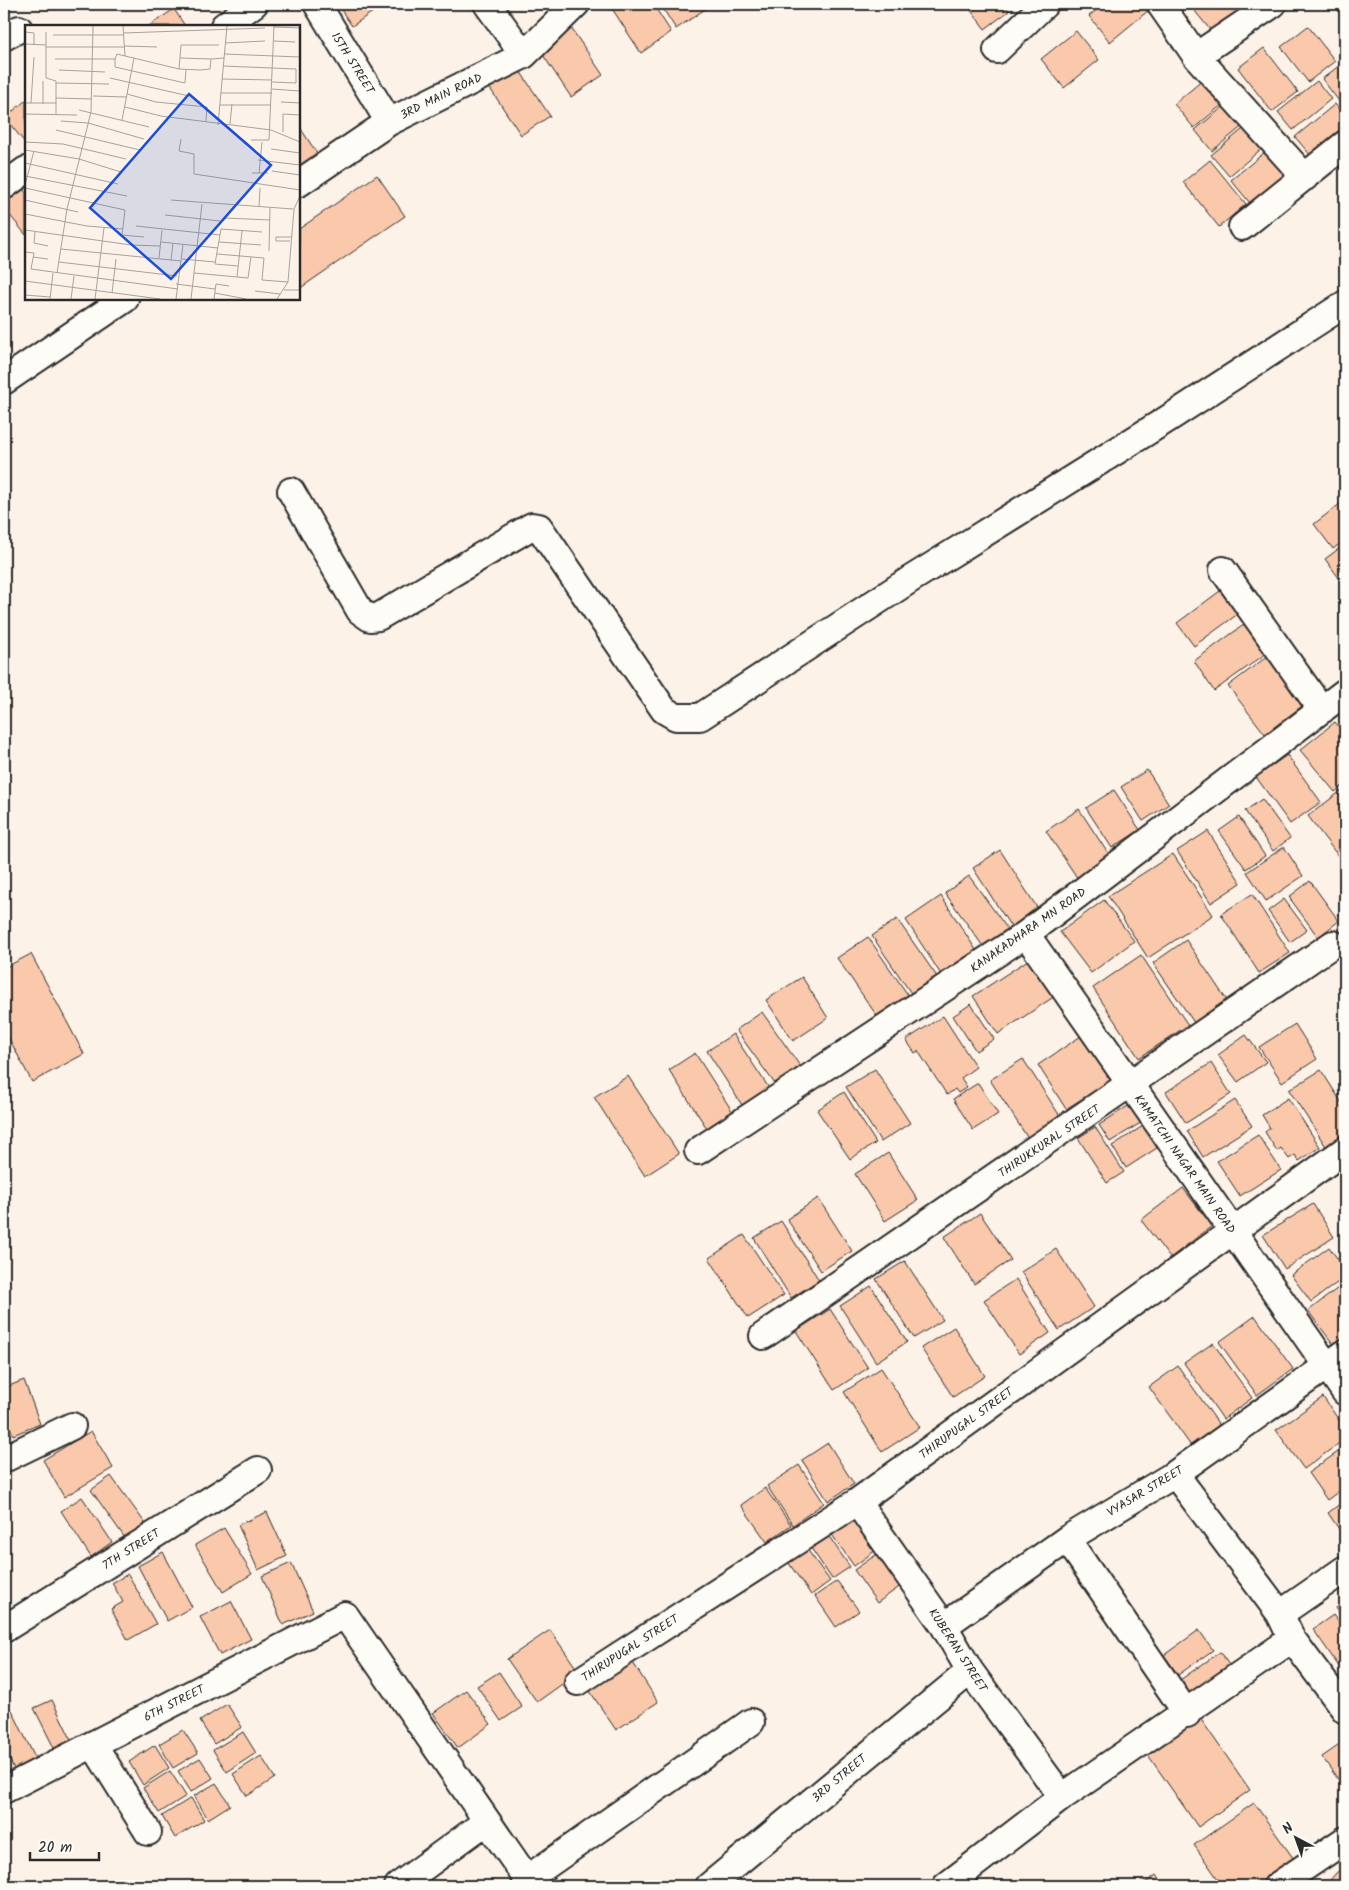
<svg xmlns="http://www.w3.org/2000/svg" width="1349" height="1890" font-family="Kalam,sans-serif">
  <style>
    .building { fill: #fac8aa; stroke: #2b2b2b }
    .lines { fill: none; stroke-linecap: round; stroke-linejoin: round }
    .minor-casing { stroke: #2b2b2b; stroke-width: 30 }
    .minor { stroke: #fdfcf7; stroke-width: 26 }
    .labels { text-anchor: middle; stroke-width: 5; stroke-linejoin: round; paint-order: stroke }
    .street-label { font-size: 12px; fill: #2b2b2b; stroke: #fdfcf7 }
    .inset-road { fill: none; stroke: #a8a29c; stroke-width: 1 }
    .view { fill: #1d4ed8; fill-opacity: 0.15; stroke: #1d4ed8; stroke-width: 2.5 }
    .inset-edge { fill: none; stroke: #2b2b2b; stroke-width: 2.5 }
  </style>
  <rect width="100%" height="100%" fill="#fcf2e8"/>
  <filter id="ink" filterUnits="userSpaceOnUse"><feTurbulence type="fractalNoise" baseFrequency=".02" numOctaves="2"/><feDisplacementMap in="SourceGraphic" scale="10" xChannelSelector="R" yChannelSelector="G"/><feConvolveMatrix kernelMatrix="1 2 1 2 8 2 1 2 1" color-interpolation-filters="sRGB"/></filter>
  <g filter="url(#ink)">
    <path class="building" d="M337 4H369L374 11 352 26Z
      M609 4H653L671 32 641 53Z
      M660 4H710L711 5 676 29Z
      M966 4H1004L1009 11 985 29Z
      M1104 4H1144L1149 10 1110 42 1089 16Z
      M1189 4H1247L1212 32Z
      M174 9 185 26H149Z
      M1308 26 1335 61 1308 82 1281 47Z
      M571 28 603 75 571 97 539 49Z
      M1076 31 1099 60 1064 88 1041 59Z
      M1264 48 1298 92 1272 112 1238 68Z
      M1345 61V109L1322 79Z
      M514 62 550 116 521 135 485 81Z
      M1203 80 1223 104 1194 128 1174 104Z
      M1317 81 1331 99 1293 130 1278 112Z
      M26 100V144L5 118Z
      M1228 103 1245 124 1212 151 1195 130Z
      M1335 104 1345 117V130L1312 157 1295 137Z
      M1248 125 1265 146 1229 176 1211 155Z
      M299 126 320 158 299 172Z
      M1265 152 1284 175 1250 203 1231 180Z
      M4 157 15 171 4 181Z
      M1210 160 1246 204 1219 227 1183 182Z
      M377 175 405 216 299 289V229Z
      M22 187 26 193V235L4 208V202Z
      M1345 500V540L1333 549 1314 524Z
      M1345 544V586L1325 559Z
      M1224 588 1242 611 1194 646 1177 623Z
      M1249 621 1271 650 1214 691 1194 661Z
      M1269 655 1305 704 1265 734 1228 686Z
      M1335 722 1345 734V784L1335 792 1300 750Z
      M1287 755 1321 802 1290 824 1256 777Z
      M1147 770 1169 804 1143 821 1121 787Z
      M1345 788V865L1308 816Z
      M1114 790 1140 830 1112 848 1086 808Z
      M1262 799 1290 838 1273 851 1245 811Z
      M1079 809 1111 858 1078 879 1046 831Z
      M1239 817 1265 856 1246 869 1219 831Z
      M1208 831 1241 883 1211 903 1177 851Z
      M1284 847 1303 876 1266 901 1247 872Z
      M1000 850 1038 909 1011 927 973 868Z
      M1173 854 1213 915 1148 958 1108 896Z
      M969 876 1009 931 985 949 945 893Z
      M1310 881 1339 921 1318 937 1289 897Z
      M1252 894 1290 953 1259 973 1221 914Z
      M941 896 978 953 942 976 906 920Z
      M1284 899 1307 930 1290 942 1268 911Z
      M1104 900 1134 941 1091 973 1060 932Z
      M1345 910V924L1339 914Z
      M897 919 940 981 915 999 872 936Z
      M868 937 908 995 877 1016 837 958Z
      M1186 940 1228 1002 1195 1024 1153 963Z
      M31 954 84 1054 32 1082 4 1029V968Z
      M1141 955 1188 1025 1139 1058 1093 988Z
      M1031 958 1055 996 998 1034 973 996Z
      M802 977 828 1018 793 1041 766 1000Z
      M971 1004 994 1039 976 1051 953 1016Z
      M762 1012 800 1066 775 1084 736 1030Z
      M943 1016 976 1067 961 1078 967 1087 958 1093 955 1089 947 1095 918 1051 915 1053 906 1040Z
      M1295 1024 1317 1059 1282 1082 1259 1047Z
      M1087 1032 1116 1077 1066 1109 1038 1065Z
      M733 1034 769 1088 742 1105 707 1051Z
      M1246 1035 1266 1062 1238 1082 1218 1055Z
      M695 1053 734 1114 708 1130 669 1070Z
      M1023 1059 1060 1116 1027 1137 990 1080Z
      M1211 1063 1231 1094 1186 1123 1166 1092Z
      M875 1069 910 1123 881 1142 846 1087Z
      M1321 1070 1345 1108V1136L1327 1148 1289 1090Z
      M628 1076 679 1154 645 1176 594 1097Z
      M978 1083 998 1114 973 1130 953 1099Z
      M844 1092 876 1143 850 1159 817 1110Z
      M1288 1098 1320 1147 1299 1161 1295 1155 1289 1159 1281 1148 1277 1151 1265 1132 1270 1128 1262 1115Z
      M1235 1100 1252 1126 1203 1157 1187 1131Z
      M1131 1104 1142 1122 1110 1142 1099 1125Z
      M1143 1126 1157 1148 1126 1168 1112 1146Z
      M1095 1127 1124 1172 1107 1183 1078 1138Z
      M1258 1135 1281 1170 1240 1196 1217 1161Z
      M888 1153 918 1200 885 1221 855 1174Z
      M1183 1188 1212 1226 1170 1258 1141 1220Z
      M818 1198 852 1251 821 1271 787 1219Z
      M1313 1204 1334 1237 1285 1269 1263 1235Z
      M980 1213 1011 1260 974 1284 944 1237Z
      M781 1221 819 1280 791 1298 754 1238Z
      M744 1235 784 1295 748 1318 709 1258Z
      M1329 1247 1345 1269V1277L1311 1302 1291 1275Z
      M1056 1249 1094 1307 1059 1330 1021 1272Z
      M1345 1249V1263L1339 1253Z
      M905 1261 943 1320 914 1338 876 1279Z
      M1016 1279 1050 1333 1019 1354 984 1300Z
      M871 1286 907 1342 876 1362 840 1306Z
      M1338 1288 1345 1298V1337L1334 1345 1308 1311Z
      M830 1309 868 1368 834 1390 796 1331Z
      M1255 1316 1293 1369 1257 1395 1219 1342Z
      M954 1327 985 1376 953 1397 921 1348Z
      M1213 1343 1252 1398 1223 1419 1184 1363Z
      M1178 1366 1220 1426 1191 1446 1149 1387Z
      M881 1368 920 1427 882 1452 844 1392Z
      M24 1380 40 1424 13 1435 4 1411V1388Z
      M1323 1397 1345 1429V1439L1304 1469 1276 1430Z
      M91 1431 113 1468 64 1497 43 1460Z
      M828 1443 854 1484 828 1501 802 1460Z
      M1345 1447V1487L1327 1500 1308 1473Z
      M799 1465 824 1503 793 1525 767 1486Z
      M111 1476 145 1523 125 1538 91 1490Z
      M765 1488 791 1525 767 1542 741 1505Z
      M82 1497 112 1542 91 1557 61 1511Z
      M1345 1500V1538L1328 1513Z
      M267 1512 287 1556 258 1570 238 1525Z
      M853 1517 876 1550 854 1566 830 1532Z
      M224 1528 252 1574 223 1592 195 1545Z
      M828 1535 850 1567 832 1579 811 1548Z
      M807 1549 830 1581 811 1595 788 1562Z
      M163 1552 192 1607 167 1621 138 1566Z
      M880 1552 902 1585 877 1603 854 1570Z
      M291 1563 313 1611 283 1625 262 1576Z
      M128 1574 156 1624 128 1640 111 1609 123 1602 112 1583Z
      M837 1581 859 1611 836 1627 815 1596Z
      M231 1601 251 1639 220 1655 200 1617Z
      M1345 1602V1621L1336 1608Z
      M1333 1615 1345 1631V1664L1340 1668 1313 1629Z
      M550 1630 579 1672 537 1702 507 1659Z
      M1199 1630 1213 1650 1178 1675 1164 1655Z
      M1220 1652 1236 1675 1196 1703 1180 1680Z
      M630 1658 658 1702 616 1730 587 1687Z
      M499 1672 522 1707 501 1721 477 1686Z
      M466 1690 491 1724 458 1748 433 1713Z
      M52 1700 74 1745 57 1754 34 1708Z
      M227 1704 242 1727 214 1744 200 1721Z
      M12 1710 35 1758 14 1769 4 1747V1713Z
      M1200 1718 1250 1790 1198 1827 1148 1755Z
      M183 1730 198 1753 173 1768 159 1744Z
      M243 1732 256 1753 227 1772 213 1750Z
      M1345 1741V1789L1322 1757Z
      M155 1745 169 1768 143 1785 129 1762Z
      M261 1756 275 1778 247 1796 233 1774Z
      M200 1758 213 1778 191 1792 178 1771Z
      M170 1771 186 1796 159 1813 143 1788Z
      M216 1783 230 1805 208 1819 194 1796Z
      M191 1798 204 1820 175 1838 162 1816Z
      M1254 1803 1296 1862 1261 1886H1223L1194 1845Z
      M1345 1867V1886H1325L1337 1872Z
      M1156 1875 1164 1886H1141Z"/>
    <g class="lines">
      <g class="minor-casing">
        <path id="minor" d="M317 4 389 122
          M487 4 524 55
          M1160 4 1196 56 1305 177
          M224 26 254 4
          M4 37 19 29
          M997 50 1045 4
          M1196 56 1273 4
          M299 183 389 122 524 55 576 4
          M4 186 26 170
          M1242 227 1345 144
          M4 381 125 299
          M291 491 360 611 370 618 378 617 532 526 539 527 664 710 676 717H700L911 579 1166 420 1345 304
          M1223 570 1322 710
          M1026 934 1345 1392
          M698 1151 1026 934 1345 692
          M763 1336 1333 944
          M4 1459 72 1426
          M1175 1474 1280 1614 1292 1639 1345 1710
          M857 1502 944 1626 970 1671 1062 1797
          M1067 1539 1187 1714
          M1280 1614 1345 1569
          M944 1626 1067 1539 1175 1474 1345 1353
          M4 1629 258 1470
          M578 1682 857 1502 1345 1150
          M93 1744 148 1832
          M4 1790 345 1615 527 1879 751 1722
          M398 1886 487 1821
          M709 1886 970 1671
          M946 1886 1062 1797 1292 1639
          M1277 1886 1345 1840"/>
      </g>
      <use href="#minor" class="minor"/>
    </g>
  </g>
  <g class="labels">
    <g class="street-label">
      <text transform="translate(353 63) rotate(58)" y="4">15TH STREET</text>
      <text transform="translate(441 96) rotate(-26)" y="4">3RD MAIN ROAD</text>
      <text transform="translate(1028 930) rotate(-35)" y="4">KANAKADHARA MN ROAD</text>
      <text transform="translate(1049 1141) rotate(-34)" y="4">THIRUKKURAL STREET</text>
      <text transform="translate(1185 1164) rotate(55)" y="4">KAMATCHI NAGAR MAIN ROAD</text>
      <text transform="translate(966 1423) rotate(-36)" y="4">THIRUPUGAL STREET</text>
      <text transform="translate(1145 1491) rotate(-31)" y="4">VYASAR STREET</text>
      <text transform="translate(131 1549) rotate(-32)" y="4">7TH STREET</text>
      <text transform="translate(630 1648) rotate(-33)" y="4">THIRUPUGAL STREET</text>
      <text transform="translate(958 1650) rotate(57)" y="4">KUBERAN STREET</text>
      <text transform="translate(174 1703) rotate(-27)" y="4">6TH STREET</text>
      <text transform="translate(839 1778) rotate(-40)" y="4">3RD STREET</text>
    </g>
  </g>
  <g transform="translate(25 25)">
    <rect width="275" height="275" fill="#fcf2e8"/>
    <path class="inset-road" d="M98 1 100 31M249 2 275 3M1 7 9 8V20M21 7V53L31 56V90M98 8 240 3M28 10H98M249 16 270 17M200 18 240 16M0 19 21 20M99 21 132 22M21 22H99M199 29 275 32M155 33 186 34M30 34H90M198 41 271 44V58L247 57M154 44 156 20H194M34 45 80 47M161 45 160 58 90 42V34L92 29 154 44 175 45 185 44 186 34 199 33M85 53 164 71M197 54 247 55M31 58 84 59M247 64 275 66M196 68H247M102 69 131 77 182 82 181 96M68 71 102 72M31 73 67 74M256 77 275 78M0 78H31M6 78 9 32M18 79V56M195 80H246M100 82 136 91 246 105 275 117M54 85 124 102M0 89 52 90M97 95 109 33M36 96 63 98 119 114M205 99 207 79M193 100 202 1M31 105 115 125M258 107V89L275 90M156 114 154 126 169 129V149L275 165M226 115H244L249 1M0 117 38 119 101 134M246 124 275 128M0 125 54 134 96 147M233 135 275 140M0 138 93 159M247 146 275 150M227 148H243M234 148 237 117M0 151 102 171M0 160 9 126M0 163 100 185 97 210 119 212M0 175 53 187M146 175 268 184M234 182 235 163M0 189 62 201 98 204M140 190 195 196M200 193 245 195M111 201 195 210M0 205 106 220 135 221M10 207 9 218 23 221M265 216H251V212H267M136 217 193 223M194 217 236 220M36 224 156 236M244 226 245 183M0 227 9 228 6 244 153 264M192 229 239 233 237 255 263 257M8 232 23 234M134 233 137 205M157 234 190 237M146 235 148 218M34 237 152 251M213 241 190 239 196 204 237 207M32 248 42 184 66 87 68 1M169 248 223 253 226 232M212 252 217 206M0 256 135 274M151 259 190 264M259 265H275M230 266 255 269M87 268 91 234M190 268 221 274M0 270 25 272M25 274 28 248M46 274 49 251M70 274 79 203M151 274 158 220M166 274 177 179M189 274 191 259 204 261M252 274 263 257 269 184 275 171"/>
    <path class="view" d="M164 69 246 140 146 254 65 183Z"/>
    <rect width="275" height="275" class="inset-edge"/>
  </g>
  <rect width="1349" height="1890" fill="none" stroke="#fdfcf7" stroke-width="20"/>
  <rect x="10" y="10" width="1329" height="1870" fill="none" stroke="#2b2b2b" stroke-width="2" filter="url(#ink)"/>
  <g transform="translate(1296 1838) rotate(319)" stroke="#fdfcf7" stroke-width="4" paint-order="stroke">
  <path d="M0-4L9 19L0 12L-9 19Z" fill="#2b2b2b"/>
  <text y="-8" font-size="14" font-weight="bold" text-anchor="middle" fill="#2b2b2b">N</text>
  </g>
  <path d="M30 1852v8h69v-8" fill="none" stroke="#2b2b2b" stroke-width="2.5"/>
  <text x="38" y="1852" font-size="15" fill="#2b2b2b" stroke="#fdfcf7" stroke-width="4" paint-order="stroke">20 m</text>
</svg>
